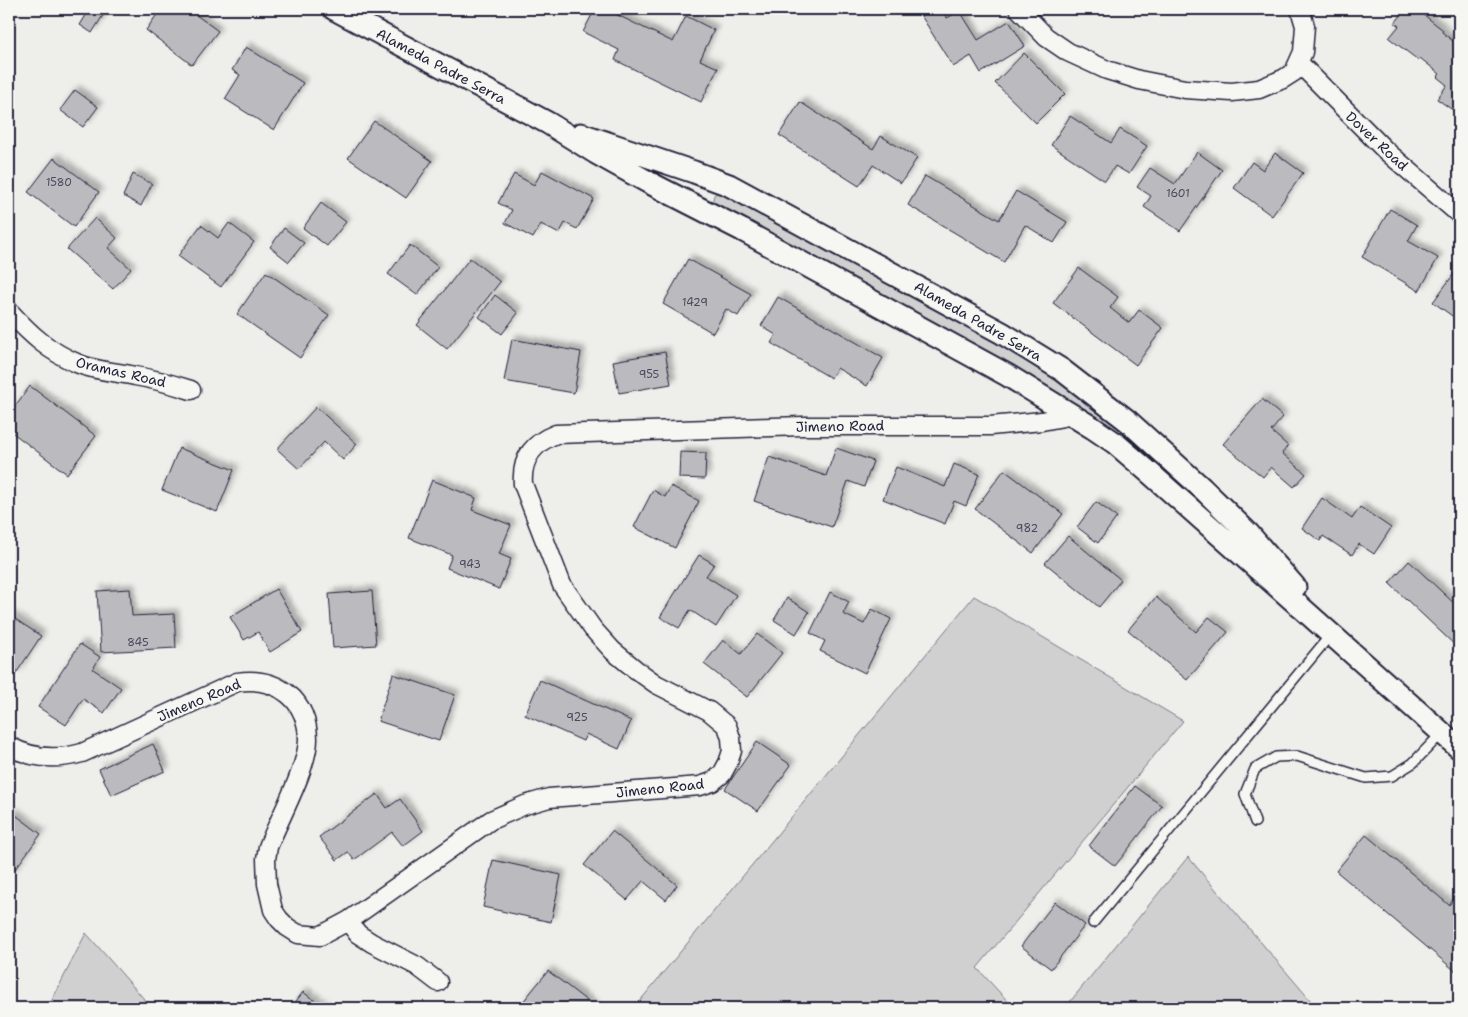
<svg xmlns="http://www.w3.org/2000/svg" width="1468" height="1017" font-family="'Shantell Sans',sans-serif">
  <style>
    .green { fill: #d0d0d1; stroke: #797986 }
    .building { fill: #bbbbbf; stroke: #22223b; filter: url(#shadow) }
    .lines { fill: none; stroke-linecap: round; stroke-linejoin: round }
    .service-casing { stroke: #22223b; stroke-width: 12 }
    .minor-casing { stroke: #22223b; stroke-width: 21 }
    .tertiary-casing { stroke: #22223b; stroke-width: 25 }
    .service { stroke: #f6f6f2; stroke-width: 9 }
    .minor { stroke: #f6f6f2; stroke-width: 18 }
    .tertiary { stroke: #f6f6f2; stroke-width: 21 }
    .labels { text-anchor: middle; stroke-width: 4.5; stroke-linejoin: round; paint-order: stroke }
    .number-label { font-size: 11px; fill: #48485c }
    .street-label { font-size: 14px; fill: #22223b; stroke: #f6f6f2 }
  </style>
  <defs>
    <filter id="shadow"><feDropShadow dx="4.5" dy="-4.5" stdDeviation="2.5" flood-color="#0004"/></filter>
  </defs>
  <rect width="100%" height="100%" fill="#eeeeeb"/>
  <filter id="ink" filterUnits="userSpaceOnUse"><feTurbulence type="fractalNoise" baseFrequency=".02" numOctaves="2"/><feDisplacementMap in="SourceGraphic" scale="10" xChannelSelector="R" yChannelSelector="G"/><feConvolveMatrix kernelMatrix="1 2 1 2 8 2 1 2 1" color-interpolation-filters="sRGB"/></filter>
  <g filter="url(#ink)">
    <path class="green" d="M720 191 938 304 1098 404 1247 545 1148 462 712 204 714 195Z
      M974 596 1183 721 977 968 1014 1008H634Z
      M1188 857 1317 1008H1065Z
      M86 933 152 1008H48Z"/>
    <path class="building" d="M90 9H107L92 33 80 25Z
      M161 9H188L218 31 192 65 146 30Z
      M595 9H605L673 42 686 16 714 30 700 60 718 68 701 102 615 60 619 50 583 32Z
      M917 9H941L947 18 960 11 978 40 1009 21 1025 46 981 73 971 56 953 67Z
      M1406 9 1416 15 1419 11 1443 30 1442 32 1459 46V104L1454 111 1437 99 1447 85 1437 77 1440 74 1420 58 1418 60 1389 38 1399 26 1395 23Z
      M246 47 303 83 274 130 225 99 240 75 232 70Z
      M1024 53 1065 94 1036 123 995 83Z
      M75 90 98 107 83 127 60 110Z
      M800 102 873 149 881 136 917 158 901 183 873 165 859 186 779 135Z
      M1070 116 1111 143 1120 129 1147 146 1129 174 1115 166 1105 181 1051 145Z
      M374 121 432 161 406 198 348 158Z
      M1197 152 1222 170 1180 231 1144 207 1151 196 1137 187 1150 168 1175 184Z
      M1275 153 1303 173 1272 216 1234 188 1252 162 1263 170Z
      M54 158 99 192 74 227 28 192Z
      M542 171 594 199 577 229 565 223 559 234 541 224 533 238 505 223 512 210 498 203 514 174 534 185Z
      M133 174 152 184 141 206 123 196Z
      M925 176 999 220 1016 191 1067 222 1054 243 1025 225 1004 262 908 205Z
      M321 203 346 222 327 246 303 228Z
      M1390 209 1417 225 1408 241 1438 258 1419 291 1362 257Z
      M95 218 117 238 108 248 131 269 113 289 67 249Z
      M229 223 254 242 221 287 178 256 201 225 218 238Z
      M284 228 304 243 289 262 270 247Z
      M410 245 438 267 417 295 388 274Z
      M470 258 500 282 447 349 417 325Z
      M688 259 751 294 738 316 726 309 713 333 663 304Z
      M1459 267V321L1433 302Z
      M1079 268 1118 297 1110 308 1129 323 1139 310 1163 328 1136 365 1053 303Z
      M266 272 329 315 300 358 237 314Z
      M495 295 518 313 502 334 479 317Z
      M778 297 883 358 867 386 837 368 831 378 771 343 776 335 761 326Z
      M512 339 581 352 574 393 504 381Z
      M665 352 671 384 619 393 613 361Z
      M30 386 96 436 67 474 9 430V414Z
      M1262 399 1283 417 1271 431 1288 446 1282 453 1306 474 1294 487 1271 467 1263 477 1223 444Z
      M316 407 357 444 343 460 324 442 299 469 277 449Z
      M179 448 234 470 217 512 162 490Z
      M836 448 873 461 864 487 848 481 832 527 754 501 769 457 826 476Z
      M680 452 706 453 705 479 679 478Z
      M954 464 979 474 966 506 954 501 945 524 883 499 896 467 945 487Z
      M1004 470 1063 514 1033 553 975 509Z
      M432 480 476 498 472 510 511 525 499 554 511 559 499 589 447 568 452 555 409 538Z
      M671 486 699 501 675 548 634 527 653 490 665 497Z
      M1322 498 1352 519 1360 507 1391 528 1374 554 1359 544 1352 555 1323 536 1320 541 1302 528Z
      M1096 502 1117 517 1098 543 1077 527Z
      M1068 536 1121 580 1099 607 1045 563Z
      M699 555 714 564 706 576 736 595 716 627 690 610 679 628 660 617Z
      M1409 561 1459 608V649L1389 583Z
      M130 589 132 616 174 614 176 648 101 652 97 591Z
      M276 589 302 632 270 652 258 632 244 640 230 617Z
      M372 591 376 645 333 648 329 594Z
      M830 592 849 602 843 614 864 624 872 609 891 619 865 673 820 651 825 641 810 633Z
      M1156 597 1196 632 1209 617 1228 632 1187 680 1128 630Z
      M787 598 809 612 796 634 774 620Z
      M9 615 41 636 15 675 9 671Z
      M757 634 782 653 747 697 704 664 723 640 741 654Z
      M80 644 100 657 93 669 121 688 104 713 83 699 66 725 38 707Z
      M393 674 455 695 439 741 378 721Z
      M540 680 631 721 619 749 586 734 583 741 525 715Z
      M757 742 791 765 758 811 725 789Z
      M153 744 165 771 111 795 99 769Z
      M1135 786 1162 806 1115 866 1089 846Z
      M377 794 387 808 400 799 423 831 403 846 392 832 354 860 348 852 337 860 319 837Z
      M13 813 41 834 10 876 9 818Z
      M612 831 677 885 666 900 643 881 627 900 584 865Z
      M1366 835 1449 905 1459 893V974L1336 871Z
      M493 860 561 875 551 922 483 907Z
      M1055 902 1085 925 1051 969 1021 946Z
      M548 971 596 1008H529L522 1003Z
      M303 992 325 1008H291Z"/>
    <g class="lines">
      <g class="service-casing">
        <path id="service" d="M1255 822 1245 794 1255 769 1276 757 1297 756 1366 778 1392 776 1413 763 1442 733
          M1093 923 1332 633"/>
      </g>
      <g class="minor-casing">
        <path id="minor" d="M1019 9 1046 37 1068 52 1107 70 1139 80 1185 89 1232 92 1259 89 1283 79 1294 72 1303 52 1305 26 1300 9
          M1299 63 1385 150 1459 214
          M9 311C30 334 49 352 79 364 96 371 116 372 135 376 154 379 172 384 191 390
          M9 746C32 759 57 760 82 753L237 682C256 679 273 682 288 694 301 704 308 722 308 739 308 767 279 819 268 847L266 859 267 884 273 910 279 919 287 927 298 934 320 936 348 921 491 820 525 805 549 798 700 786 712 782 722 774 728 763 732 751 731 738 727 726 709 711 656 684 635 669 613 651 593 629 562 585 523 484C521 459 533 443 556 434L803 426H990L1042 421 1074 415
          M348 921 358 934 372 943 417 966 438 982"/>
      </g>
      <g class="tertiary-casing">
        <path id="tertiary" d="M334 9 548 123 596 153 648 182 742 230 1007 375 1093 428 1115 443 1151 474 1459 748
          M581 134 694 172 729 185 1002 333 1062 370 1128 421 1203 489 1248 533 1295 587"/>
      </g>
      <use href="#service" class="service"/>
      <use href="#minor" class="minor"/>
      <use href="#tertiary" class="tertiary"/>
    </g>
  </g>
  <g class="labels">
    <g class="number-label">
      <text x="59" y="186">1580</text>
      <text x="1178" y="197">1601</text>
      <text x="695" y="306">1429</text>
      <text x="649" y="378">955</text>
      <text x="1027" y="532">982</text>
      <text x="470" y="568">943</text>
      <text x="138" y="646">845</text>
      <text x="577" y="721">925</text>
    </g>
    <g class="street-label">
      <text transform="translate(441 66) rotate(28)" y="5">Alameda Padre Serra</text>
      <text transform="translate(1377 141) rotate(43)" y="5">Dover Road</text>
      <text transform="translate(978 321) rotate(30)" y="5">Alameda Padre Serra</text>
      <text transform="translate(121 372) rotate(13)" y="5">Oramas Road</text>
      <text transform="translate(840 426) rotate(-1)" y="5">Jimeno Road</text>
      <text transform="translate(199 700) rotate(-23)" y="5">Jimeno Road</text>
      <text transform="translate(660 788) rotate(-6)" y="5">Jimeno Road</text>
    </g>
  </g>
  <rect width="1468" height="1017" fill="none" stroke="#f6f6f2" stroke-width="30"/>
  <rect x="15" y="15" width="1438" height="987" fill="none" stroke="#22223b" stroke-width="2" filter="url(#ink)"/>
</svg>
